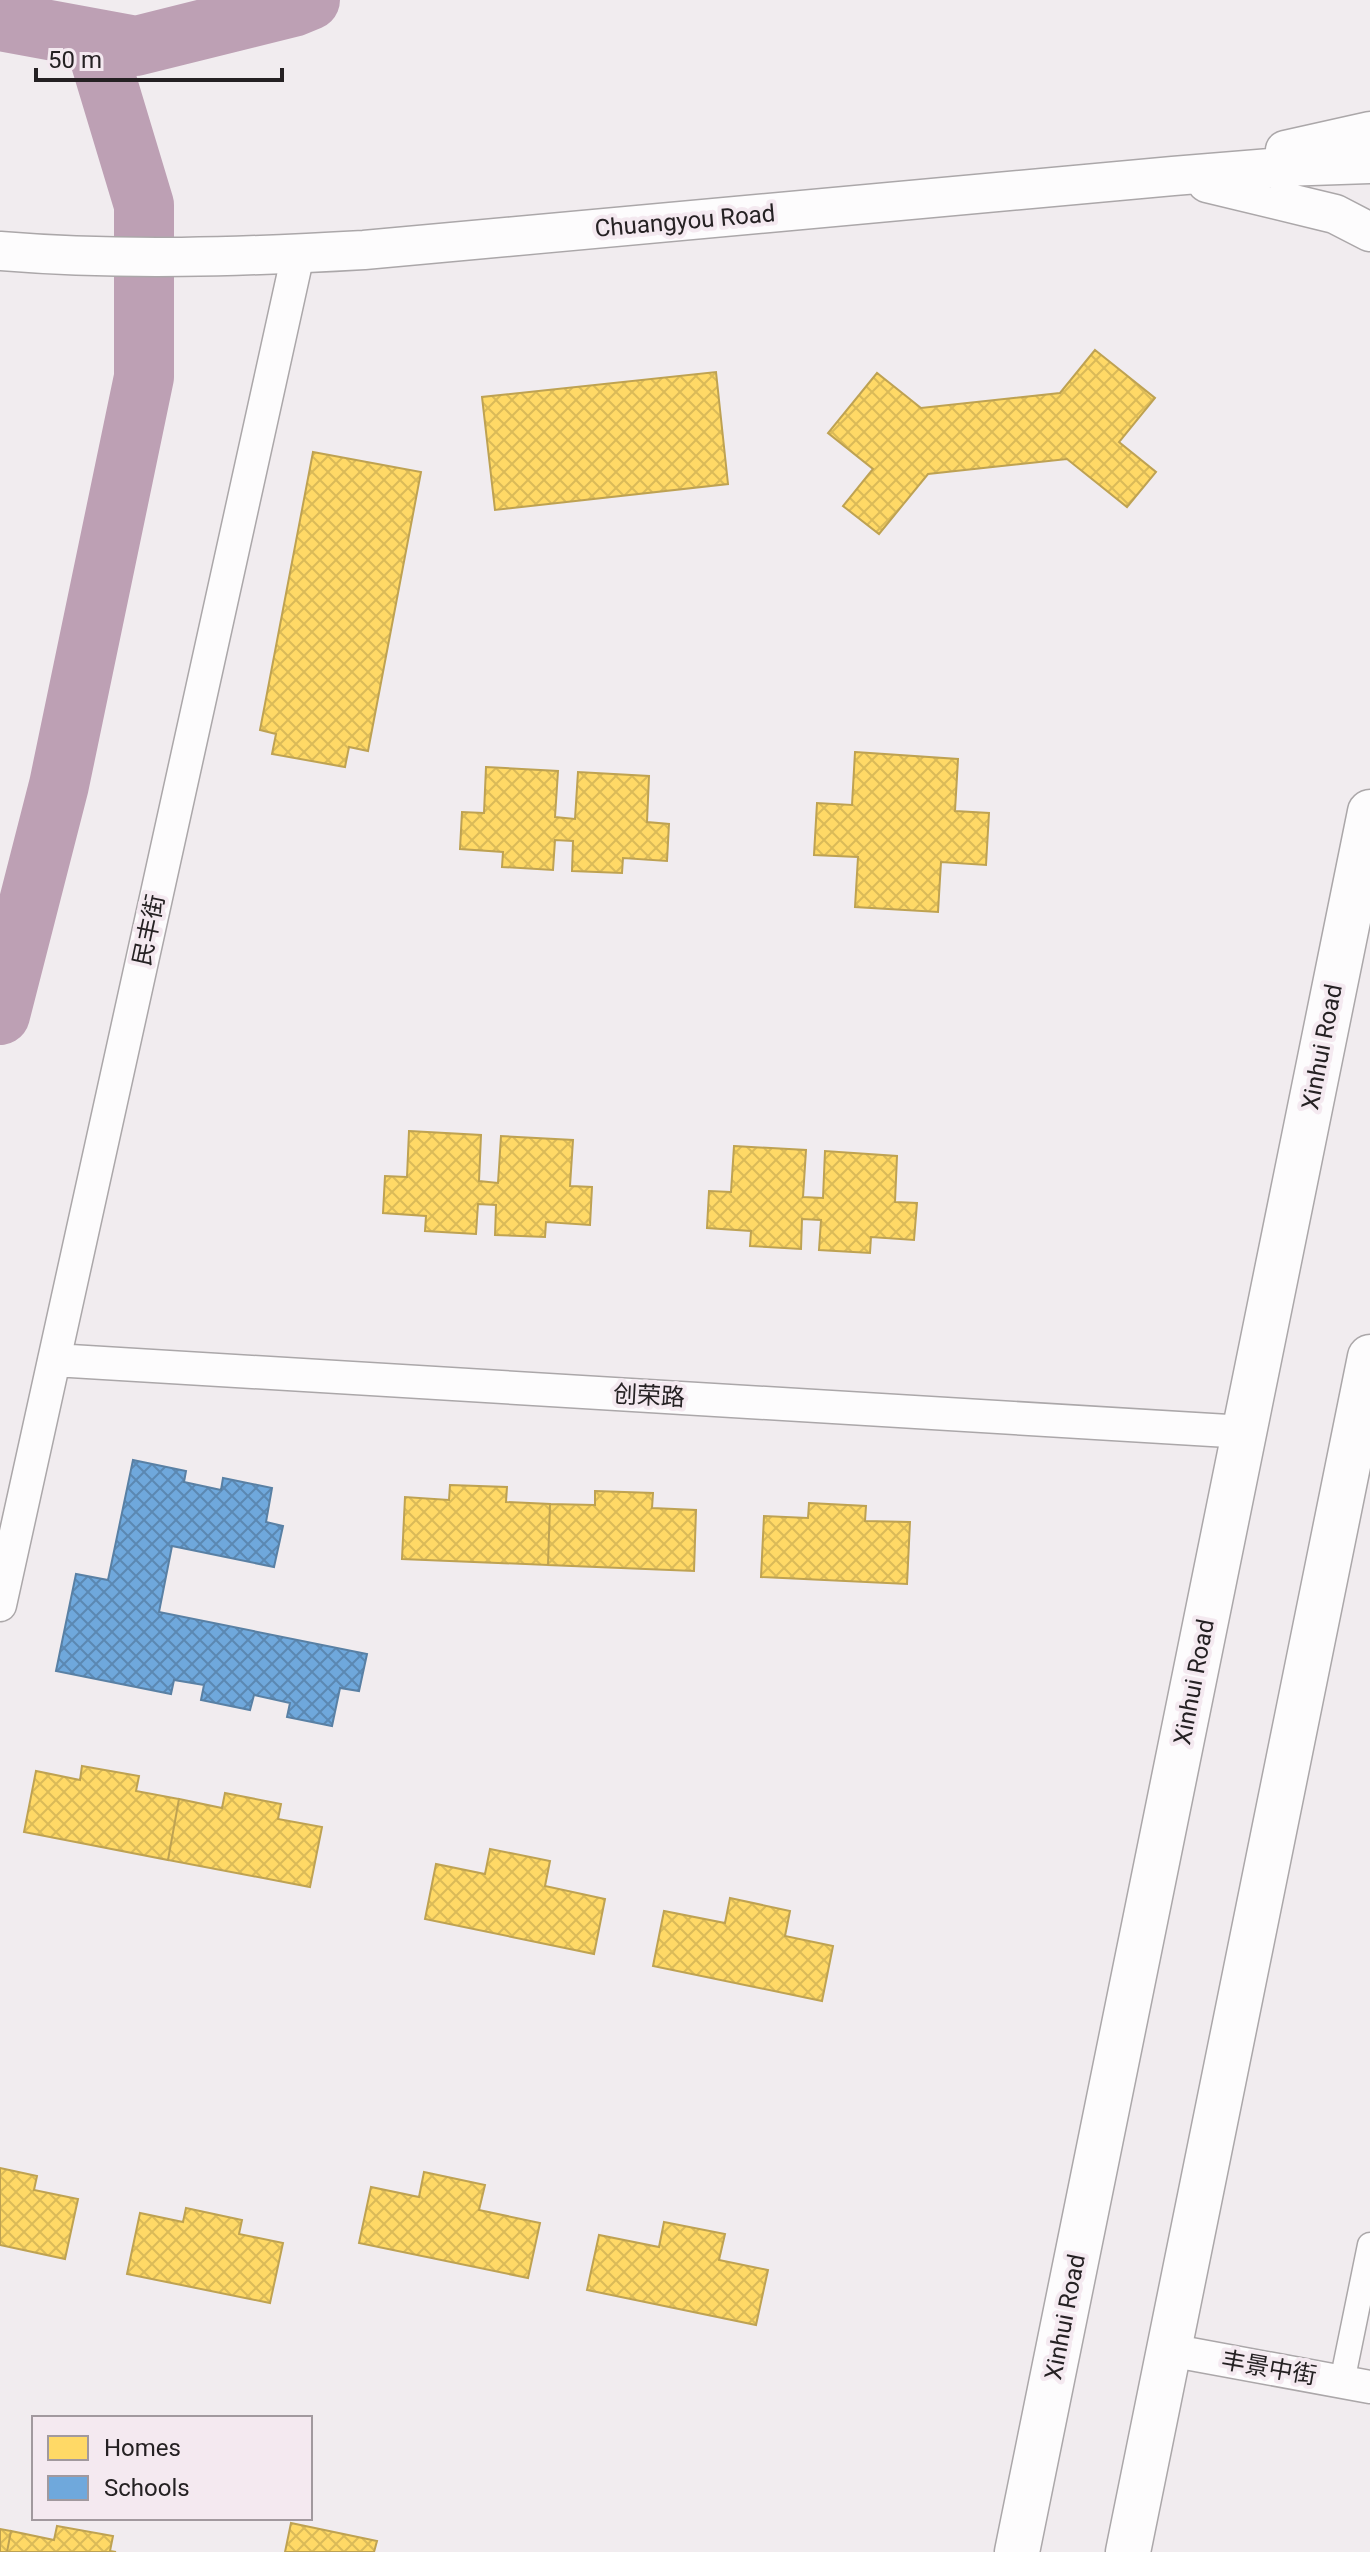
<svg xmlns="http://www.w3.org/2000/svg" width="1370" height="2552" font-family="Roboto,'Noto Sans SC',sans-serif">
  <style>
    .homes { fill: url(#homes-cross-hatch); stroke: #bea252; stroke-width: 2 }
    .schools { fill: url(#schools-cross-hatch); stroke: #5980a4; stroke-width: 2 }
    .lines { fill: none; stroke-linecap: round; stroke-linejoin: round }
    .river { stroke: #bda0b4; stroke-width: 60 }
    .pedestrian-casing { stroke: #aba7a9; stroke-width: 27 }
    .minor-casing { stroke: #aba7a9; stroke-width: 35 }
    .tertiary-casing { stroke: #aba7a9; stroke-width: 41 }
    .secondary-casing { stroke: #aba7a9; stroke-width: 47 }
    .pedestrian { stroke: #fdfcfd; stroke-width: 24 }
    .minor { stroke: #fdfcfd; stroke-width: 32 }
    .tertiary { stroke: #fdfcfd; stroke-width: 38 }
    .secondary { stroke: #fdfcfd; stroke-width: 44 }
    .labels { text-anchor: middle; stroke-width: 8; stroke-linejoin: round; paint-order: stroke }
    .street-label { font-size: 24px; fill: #252123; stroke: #f4e9f0 }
  </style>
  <defs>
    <pattern id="homes-cross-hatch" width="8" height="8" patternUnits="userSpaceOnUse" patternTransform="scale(2)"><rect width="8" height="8" fill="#ffd966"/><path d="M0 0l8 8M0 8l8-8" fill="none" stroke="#daba58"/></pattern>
    <pattern id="schools-cross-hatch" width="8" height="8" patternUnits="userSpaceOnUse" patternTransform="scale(2)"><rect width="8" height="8" fill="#6fa8dc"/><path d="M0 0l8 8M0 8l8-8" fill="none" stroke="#5b88b2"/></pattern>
  </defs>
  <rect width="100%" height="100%" fill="#f1ecef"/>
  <path class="homes" d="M1095 350 1155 398 1119 442 1156 472 1127 507 1067 459 928 474 879 534 843 506 873 469 828 433 877 373 921 408 1060 393Z
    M716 372 728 484 495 510 482 397Z
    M313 452 421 472 368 751 349 747 345 767 272 754 276 734 260 730Z
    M855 752 958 759 955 811 989 813 986 865 941 862 938 912 855 907 858 857 814 855 817 803 852 805Z
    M486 767 558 771 555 817 575 819 578 772 649 776 647 822 669 824 667 861 623 858 622 873 572 871 573 841 555 840 553 870 502 867 503 852 460 849 462 812 484 813Z
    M409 1131 481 1135 479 1181 498 1183 501 1136 573 1140 570 1186 592 1187 590 1225 546 1222 545 1237 495 1235 496 1205 478 1204 476 1234 425 1231 426 1216 383 1213 385 1176 407 1177Z
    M734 1146 806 1150 803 1197 823 1198 825 1151 897 1156 895 1202 917 1203 914 1240 871 1237 870 1253 819 1250 821 1220 802 1219 801 1249 750 1246 751 1231 707 1228 709 1191 731 1192Z
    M450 1485 507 1487 506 1502 550 1504 548 1565 402 1559 405 1497 449 1500Z
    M595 1491 653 1493 652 1508 696 1510 694 1571 548 1565 550 1504 595 1505Z
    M809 1503 866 1506 865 1521 910 1522 907 1584 761 1577 764 1516 808 1518Z
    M82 1766 139 1776 136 1791 179 1799 168 1860 24 1832 36 1771 80 1780Z
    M225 1793 281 1804 278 1819 322 1827 310 1887 168 1860 179 1799 222 1808Z
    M490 1849 550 1861 545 1886 605 1899 594 1954 425 1919 436 1864 485 1874Z
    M730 1898 790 1911 785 1936 833 1946 822 2001 653 1966 664 1911 725 1923Z
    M0 2168 37 2176 34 2190 78 2199 65 2259 0 2245Z
    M424 2172 485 2185 479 2210 540 2223 528 2278 359 2243 371 2187 419 2197Z
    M186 2208 242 2220 239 2234 283 2243 270 2303 127 2274 140 2213 183 2222Z
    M664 2222 725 2234 719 2260 768 2270 756 2325 587 2290 599 2235 659 2247Z
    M291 2523 377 2541 374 2552H285Z
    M57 2526 113 2536 110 2551 116 2552H7L11 2531 54 2540Z
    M0 2529 11 2531 7 2552H0Z"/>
  <path class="schools" d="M133 1460 186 1471 184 1482 221 1490 223 1478 272 1488 266 1522 283 1526 274 1567 172 1546 159 1612 367 1654 359 1691 340 1688 332 1726 287 1717 290 1703 254 1695 250 1710 201 1700 204 1685 174 1680 171 1694 56 1671 76 1574 108 1580Z"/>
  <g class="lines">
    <path class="river" d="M0 21 136 46 293 7 310 0
      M0 1015 59 785 144 377V205L94 39"/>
    <g class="pedestrian-casing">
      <path id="pedestrian" d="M1342 2382 1370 2245"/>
    </g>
    <g class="minor-casing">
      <path id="minor" d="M54 1360 1245 1432
        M0 1605 298 254
        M1169 2350 1370 2387"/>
    </g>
    <g class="tertiary-casing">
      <path id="tertiary" d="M1285 150 1370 131
        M1207 183 1335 214 1370 232
        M0 251C121 261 242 257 364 250L1173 176 1282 167 1370 164"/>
    </g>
    <g class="secondary-casing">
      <path id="secondary" d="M1017 2552 1370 812
        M1128 2552 1370 1357"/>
    </g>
    <use href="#pedestrian" class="pedestrian"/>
    <use href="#minor" class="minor"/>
    <use href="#tertiary" class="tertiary"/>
    <use href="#secondary" class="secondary"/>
  </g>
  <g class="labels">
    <g class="street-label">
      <text transform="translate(685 221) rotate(-5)" y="8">Chuangyou Road</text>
      <text transform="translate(149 930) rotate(-78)" y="8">民丰街</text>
      <text transform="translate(1322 1047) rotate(-79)" y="8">Xinhui Road</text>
      <text transform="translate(649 1396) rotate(3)" y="8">创荣路</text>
      <text transform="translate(1194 1682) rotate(-79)" y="8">Xinhui Road</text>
      <text transform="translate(1065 2317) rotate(-79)" y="8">Xinhui Road</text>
      <text transform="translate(1269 2368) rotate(10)" y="8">丰景中街</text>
    </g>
  </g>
  <rect x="32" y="2416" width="280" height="104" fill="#f4e9f0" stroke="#a1999e" stroke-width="2"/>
  <rect x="48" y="2436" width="40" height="24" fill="#ffd966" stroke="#a1999e" stroke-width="2"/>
  <text x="104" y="2456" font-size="24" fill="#252123">Homes</text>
  <rect x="48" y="2476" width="40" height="24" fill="#6fa8dc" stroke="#a1999e" stroke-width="2"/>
  <text x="104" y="2496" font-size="24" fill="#252123">Schools</text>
  <path d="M36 68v12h246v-12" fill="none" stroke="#252123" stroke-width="4"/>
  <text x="48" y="68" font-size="24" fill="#252123" stroke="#f4e9f0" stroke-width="6" paint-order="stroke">50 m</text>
</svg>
